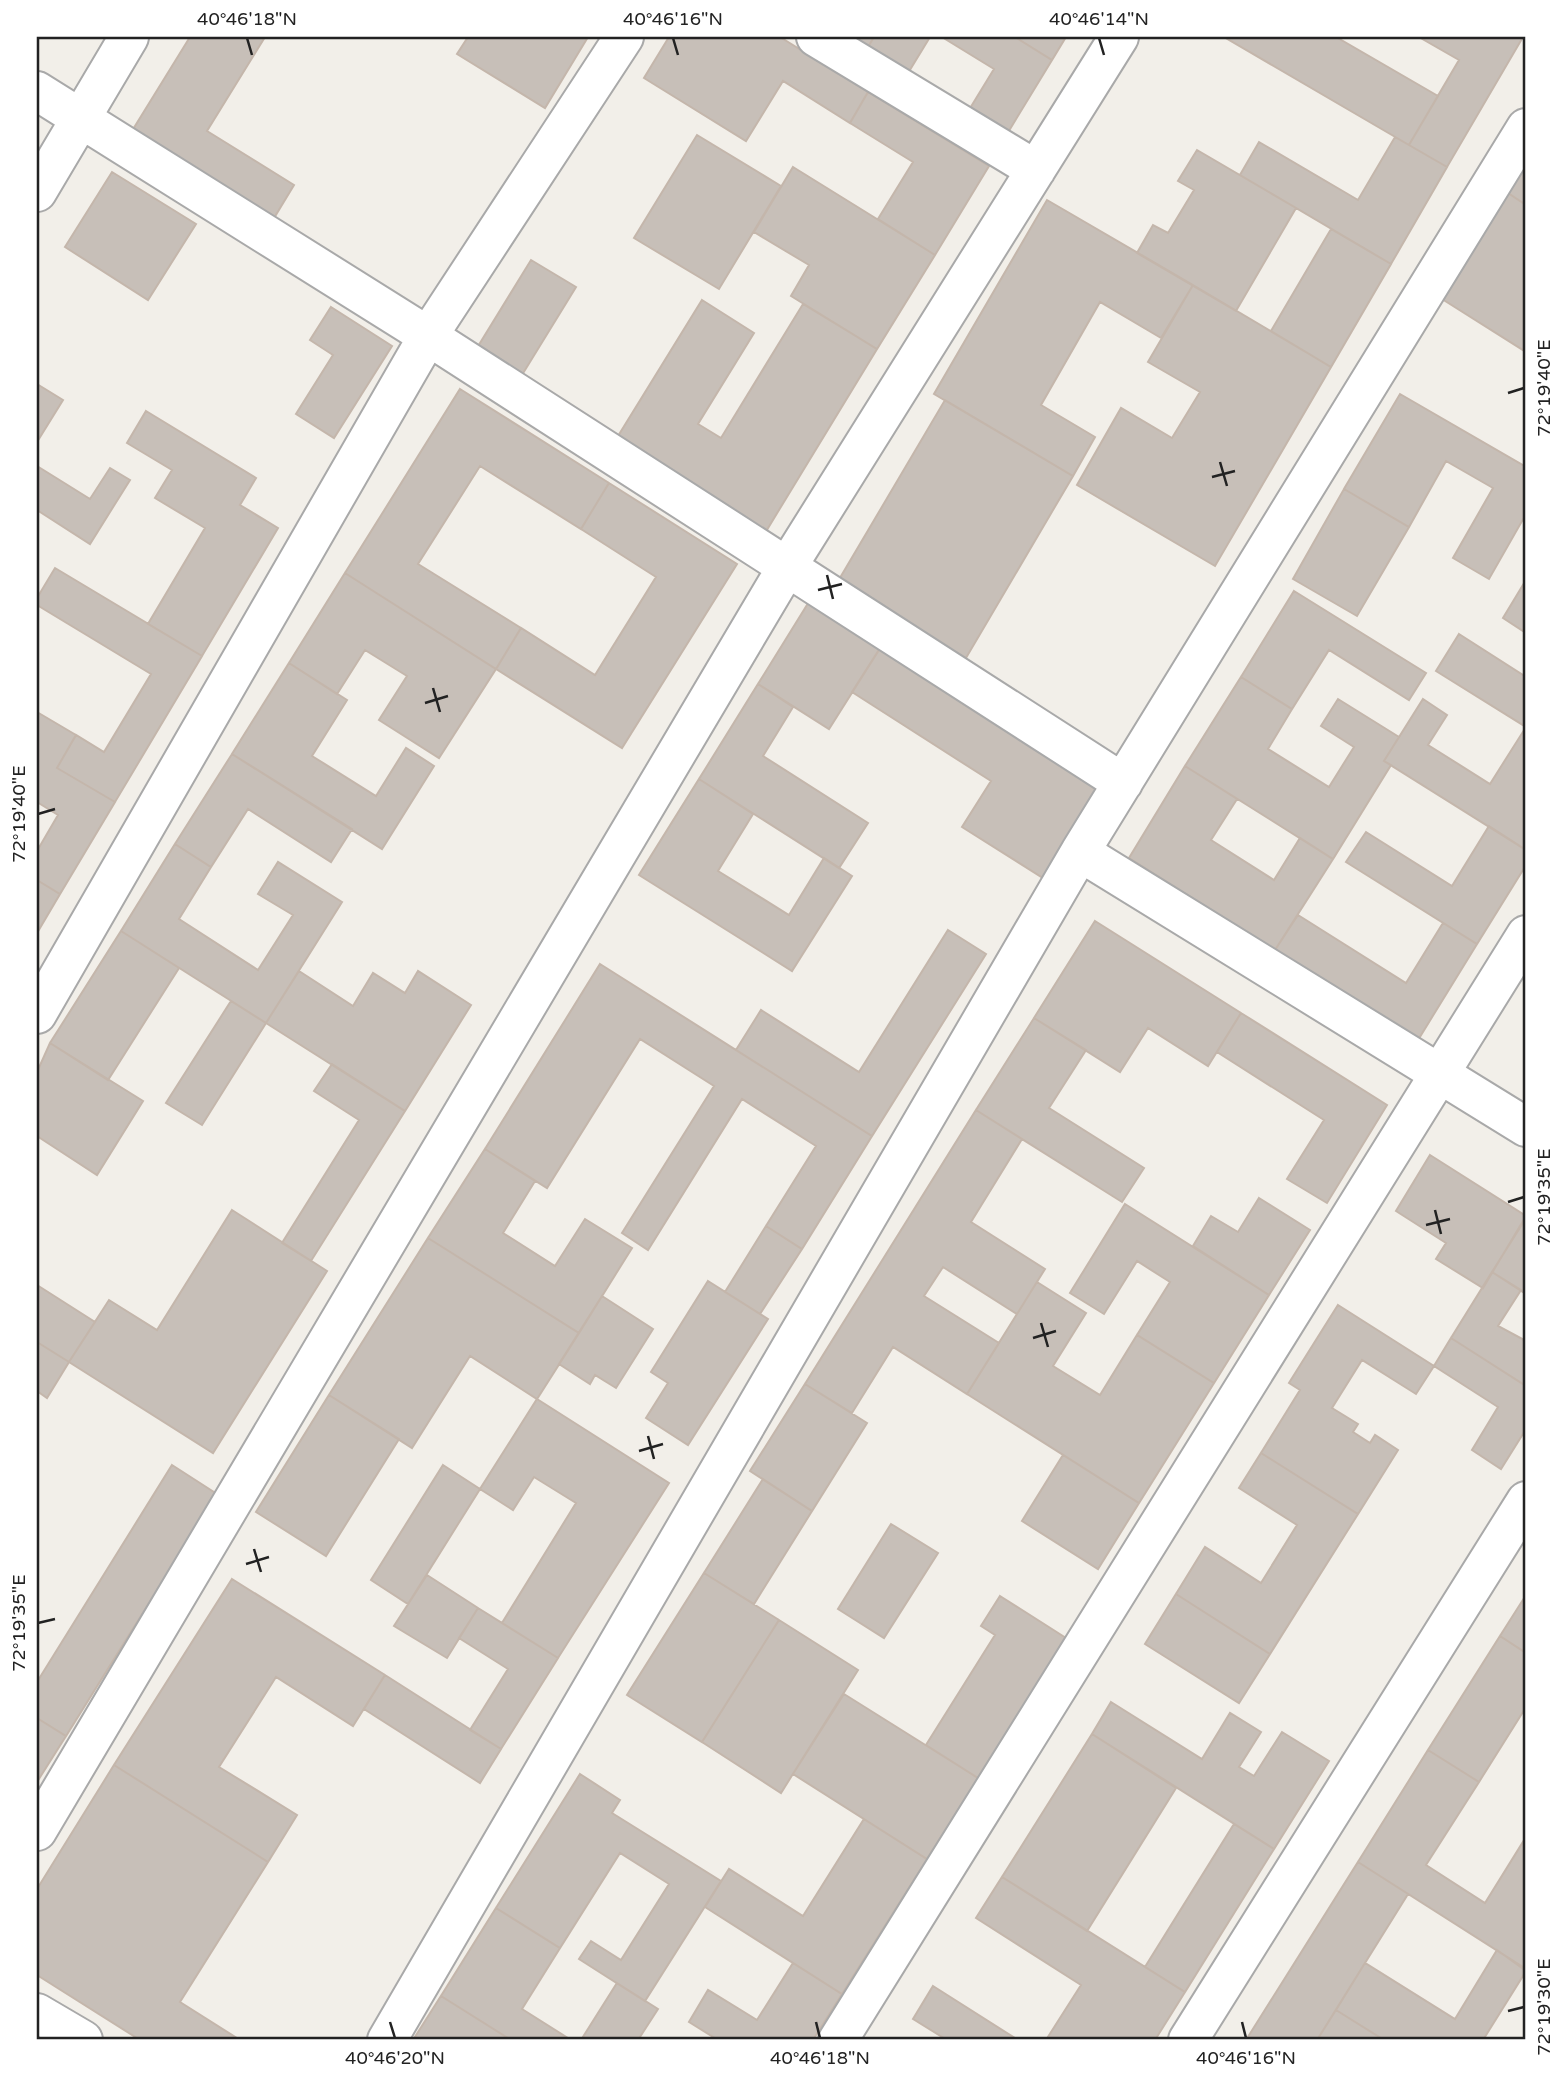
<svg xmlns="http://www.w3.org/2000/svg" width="1563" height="2077" font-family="'Varela Round',sans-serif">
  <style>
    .building { fill: #c7bfb8; stroke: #c4b6ab; stroke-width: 2 }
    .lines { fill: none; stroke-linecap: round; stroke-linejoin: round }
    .minor-casing { stroke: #a9a9a9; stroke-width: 42 }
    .minor { stroke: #fff; stroke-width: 38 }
    .ticks { fill: none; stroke: #222; stroke-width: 2.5 }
    .neatline { fill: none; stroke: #222; stroke-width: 2.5 }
    .ticks-label { font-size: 18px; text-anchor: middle; fill: #222 }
  </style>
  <rect width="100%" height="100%" fill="#f2efe9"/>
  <path class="building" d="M190 37H265L207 131 294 185 274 218 132 131Z
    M468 37H588L545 108 457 54Z
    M669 37H780L868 92 850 123 783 81 746 141 644 78Z
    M851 37H874L868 47Z
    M874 37H930L908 73 868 47Z
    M942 37H1015L1052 60 1007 134 969 110 994 69Z
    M1015 37H1066L1052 60Z
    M1224 37H1336L1438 96 1409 145Z
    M1419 37H1523L1447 167 1409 145 1459 60Z
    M868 92 989 166 935 255 878 219 913 162 850 123Z
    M697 135 781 186 719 289 634 238Z
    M1395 137 1447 167 1391 264 1240 175 1259 142 1358 200Z
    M1197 150 1296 208 1236 311 1137 253 1153 225 1168 233 1194 190 1178 181Z
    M1526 163V205L1508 193Z
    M793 167 935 255 877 349 791 296 809 265 754 232Z
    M112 172 196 224 148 300 65 247Z
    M1508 193 1526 205V352L1442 299Z
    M1047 200 1193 285 1161 338 1100 302 1041 405 1095 437 1073 476 934 394Z
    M1331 229 1391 264 1331 367 1271 331Z
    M531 260 576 287 522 375 477 348Z
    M1193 285 1331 367 1215 566 1077 485 1121 408 1172 438 1200 392 1148 362Z
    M702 300 754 333 698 424 721 438 803 304 877 349 765 533 615 441Z
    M331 307 392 346 334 438 296 414 333 355 310 340Z
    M37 384 63 400 37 442Z
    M460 389 609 483 581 529 480 466 418 564 521 628 496 669 345 573Z
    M1400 394 1526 467V514L1489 579 1453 558 1493 488 1446 461 1409 527 1344 489Z
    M945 400 1073 476 966 658 837 583Z
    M146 411 256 478 240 505 278 528 202 656 148 624 205 528 155 498 172 470 127 443Z
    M37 466 90 499 110 468 130 480 90 544 37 510Z
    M609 483 737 564 622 748 496 669 521 628 595 675 656 577 581 529Z
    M1344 489 1409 527 1357 616 1293 579Z
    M55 568 202 656 115 802 57 768 76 735 104 752 151 674 37 605V598Z
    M345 573 496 669 439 758 379 720 407 676 365 650 337 694 289 663Z
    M1526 580V633L1503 618Z
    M1294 591 1426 673 1409 700 1329 650 1292 709 1241 677Z
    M812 597 884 642 829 729 758 684Z
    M1459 634 1526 677V727L1436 671Z
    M884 642 1104 781 1043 878 962 827 991 781 852 692Z
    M289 663 347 700 312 756 376 796 406 748 434 766 382 849 232 754Z
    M1241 677 1292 709 1268 749 1329 787 1354 747 1321 726 1338 699 1399 737 1384 761 1391 765 1333 859 1185 766Z
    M758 684 793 707 763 756 868 823 839 868 699 779Z
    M1423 699 1447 715 1428 745 1490 784 1526 727V850L1384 761Z
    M37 712 76 735 57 768 115 802 60 894 37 880V851L58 815 37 802Z
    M232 754 352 829 331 862 248 809 211 867 175 844Z
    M1185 766 1237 799 1211 840 1274 880 1300 838 1333 859 1275 950 1129 858Z
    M699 779 753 814 718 871 789 915 824 858 852 876 792 971 639 875Z
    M1489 826 1526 850V865L1477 944 1346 862 1366 832 1452 886Z
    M175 844 211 867 179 919 258 970 293 915 258 894 278 862 342 902 266 1023 121 931Z
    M37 880 60 894 37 933Z
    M1298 915 1406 983 1443 923 1477 944 1418 1040 1275 950Z
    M1095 921 1241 1013 1208 1066 1148 1028 1120 1072 1034 1018Z
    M948 930 986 954 872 1136 736 1050 761 1010 859 1072Z
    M121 931 179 968 108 1080 50 1043Z
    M600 964 872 1136 802 1249 766 1226 816 1146 742 1099 648 1250 622 1233 714 1086 640 1039 547 1188 485 1149Z
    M299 971 353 1006 373 973 405 993 418 971 471 1005 405 1111 266 1023Z
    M231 1001 266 1023 202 1125 166 1103Z
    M1241 1013 1387 1105 1327 1203 1287 1179 1324 1120 1217 1052Z
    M1034 1018 1086 1050 1049 1108 1144 1168 1122 1202 976 1110Z
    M50 1043 143 1101 97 1175 37 1136V1072Z
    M332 1064 405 1111 311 1261 282 1243 359 1120 314 1091Z
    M976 1110 1022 1139 971 1222 1045 1269 1017 1314 943 1267 924 1296 999 1343 967 1394 893 1347 852 1413 805 1384Z
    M485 1149 535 1181 503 1233 555 1266 585 1219 632 1248 579 1333 428 1238Z
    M1430 1155 1526 1216 1483 1288 1436 1259 1446 1243 1396 1211Z
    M1259 1198 1310 1230 1269 1295 1193 1246 1211 1216 1238 1232Z
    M1125 1204 1269 1295 1214 1383 1137 1335 1170 1282 1137 1261 1104 1314 1070 1293Z
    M232 1210 327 1271 213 1453 69 1362 109 1300 157 1330Z
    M1526 1218V1294L1492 1272Z
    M766 1226 802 1249 760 1314 725 1292Z
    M428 1238 579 1333 537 1399 470 1356 412 1448 329 1395Z
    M1492 1272 1521 1290 1498 1326 1526 1341V1386L1451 1338Z
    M708 1281 768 1319 688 1445 646 1418 668 1383 651 1372Z
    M1037 1282 1086 1313 1053 1366 1100 1395 1137 1335 1214 1383 1139 1503 967 1394Z
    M37 1285 95 1322 69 1362 37 1342Z
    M602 1296 653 1329 616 1388 595 1375 590 1384 559 1364Z
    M1338 1305 1434 1366 1416 1394 1362 1360 1332 1408 1358 1424 1353 1432 1370 1443 1375 1435 1398 1450 1358 1514 1261 1453 1300 1390 1289 1383Z
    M1451 1338 1526 1386V1429L1501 1469 1472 1450 1498 1407 1434 1366Z
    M37 1342 69 1362 47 1398 37 1391Z
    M805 1384 867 1423 812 1511 750 1471Z
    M329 1395 399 1439 326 1556 256 1512Z
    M537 1399 669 1483 558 1658 502 1623 576 1503 534 1477 513 1510 480 1489Z
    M1261 1453 1358 1514 1270 1654 1176 1594 1205 1547 1261 1583 1297 1525 1239 1488Z
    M1063 1455 1139 1503 1098 1569 1022 1521Z
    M172 1465 217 1494 66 1736 37 1718V1682Z
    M443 1465 480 1489 408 1604 371 1580Z
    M763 1479 812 1511 754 1604 704 1573Z
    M891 1524 938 1553 884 1638 838 1609Z
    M704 1573 779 1620 702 1742 627 1695Z
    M427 1575 478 1608 447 1658 394 1626Z
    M232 1579 385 1675 353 1726 276 1677 219 1767 297 1815 268 1862 114 1765Z
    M1176 1594 1270 1654 1239 1703 1145 1644Z
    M1526 1595V1653L1500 1636Z
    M1000 1596 1066 1638 978 1778 926 1745 995 1635 981 1626Z
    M478 1608 558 1658 501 1749 470 1730 508 1669 459 1638Z
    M779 1620 858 1670 781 1793 702 1742Z
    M1500 1636 1526 1653V1707L1479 1782 1428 1750Z
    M385 1675 501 1749 480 1783 364 1709Z
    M844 1694 978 1778 927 1859 793 1774Z
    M1111 1702 1202 1759 1230 1713 1261 1732 1239 1767 1254 1776 1282 1732 1329 1761 1274 1849 1092 1734Z
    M37 1718 66 1736 37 1782Z
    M1092 1734 1176 1788 1087 1931 1002 1877Z
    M1428 1750 1479 1782 1426 1865 1485 1903 1526 1837V1969L1358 1862Z
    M114 1765 268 1862 180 2002 240 2040H140L37 1975V1889Z
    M580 1774 620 1800 612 1813 721 1881 645 2001 579 1959 591 1941 621 1960 669 1884 620 1853 560 1948 496 1908Z
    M864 1819 927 1859 842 1994 705 1907 729 1869 803 1916Z
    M1234 1824 1274 1849 1185 1992 1145 1967Z
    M1358 1862 1408 1894 1317 2040H1246Z
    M1002 1877 1185 1992 1155 2040H1046L1081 1985 976 1918Z
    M496 1908 560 1948 522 2009 571 2040H511L441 1996Z
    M1497 1950 1526 1971 1483 2040H1384L1336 2010 1365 1963 1455 2019Z
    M793 1963 842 1994 813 2040H718L689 2022 708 1990 757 2020Z
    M617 1983 658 2009 638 2040H581Z
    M933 1986 1018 2040H947L913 2019Z
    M441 1996 511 2040H413Z
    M1336 2010 1384 2040H1317Z"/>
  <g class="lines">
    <g class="minor-casing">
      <path id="minor" d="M816 37 1036 170
        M37 91 428 336 1123 783
        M37 192 129 37
        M1080 852 1526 1127
        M37 1014 428 336 624 37
        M37 1831 787 567 1119 37
        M37 2013 83 2040
        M387 2040 1080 852 1526 128
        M838 2040 1526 935
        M1188 2040 1526 1501"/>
    </g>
    <use href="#minor" class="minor"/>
  </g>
  <path class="ticks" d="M247 38 252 55M673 38 678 55M1099 38 1104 55M1508 393 1524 388M1220 462 1227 486M1212 477 1235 471M827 575 833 599M818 590 842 584M433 688 440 712M425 703 448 696M38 814 55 809M1508 1202 1524 1197M1435 1210 1441 1234M1426 1225 1450 1219M1041 1323 1048 1347M1033 1338 1056 1331M648 1436 654 1459M639 1451 663 1444M254 1549 261 1572M246 1564 269 1557M38 1623 55 1619M1508 2011 1524 2007M390 2022 395 2038M816 2022 820 2038M1242 2022 1246 2038"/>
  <rect width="1563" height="2077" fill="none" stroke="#ffffff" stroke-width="77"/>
  <rect x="38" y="38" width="1486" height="2000" class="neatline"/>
  <g class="ticks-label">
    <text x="247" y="25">40°46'18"N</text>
    <text x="673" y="25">40°46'16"N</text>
    <text x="1099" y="25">40°46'14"N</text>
    <text transform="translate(1544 388) rotate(-90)" y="6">72°19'40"E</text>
    <text transform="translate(19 814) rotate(-90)" y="6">72°19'40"E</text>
    <text transform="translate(1544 1197) rotate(-90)" y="6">72°19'35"E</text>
    <text transform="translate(19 1623) rotate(-90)" y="6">72°19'35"E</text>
    <text transform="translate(1544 2007) rotate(-90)" y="6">72°19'30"E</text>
    <text x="395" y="2064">40°46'20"N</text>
    <text x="820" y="2064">40°46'18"N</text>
    <text x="1246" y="2064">40°46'16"N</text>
  </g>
</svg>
